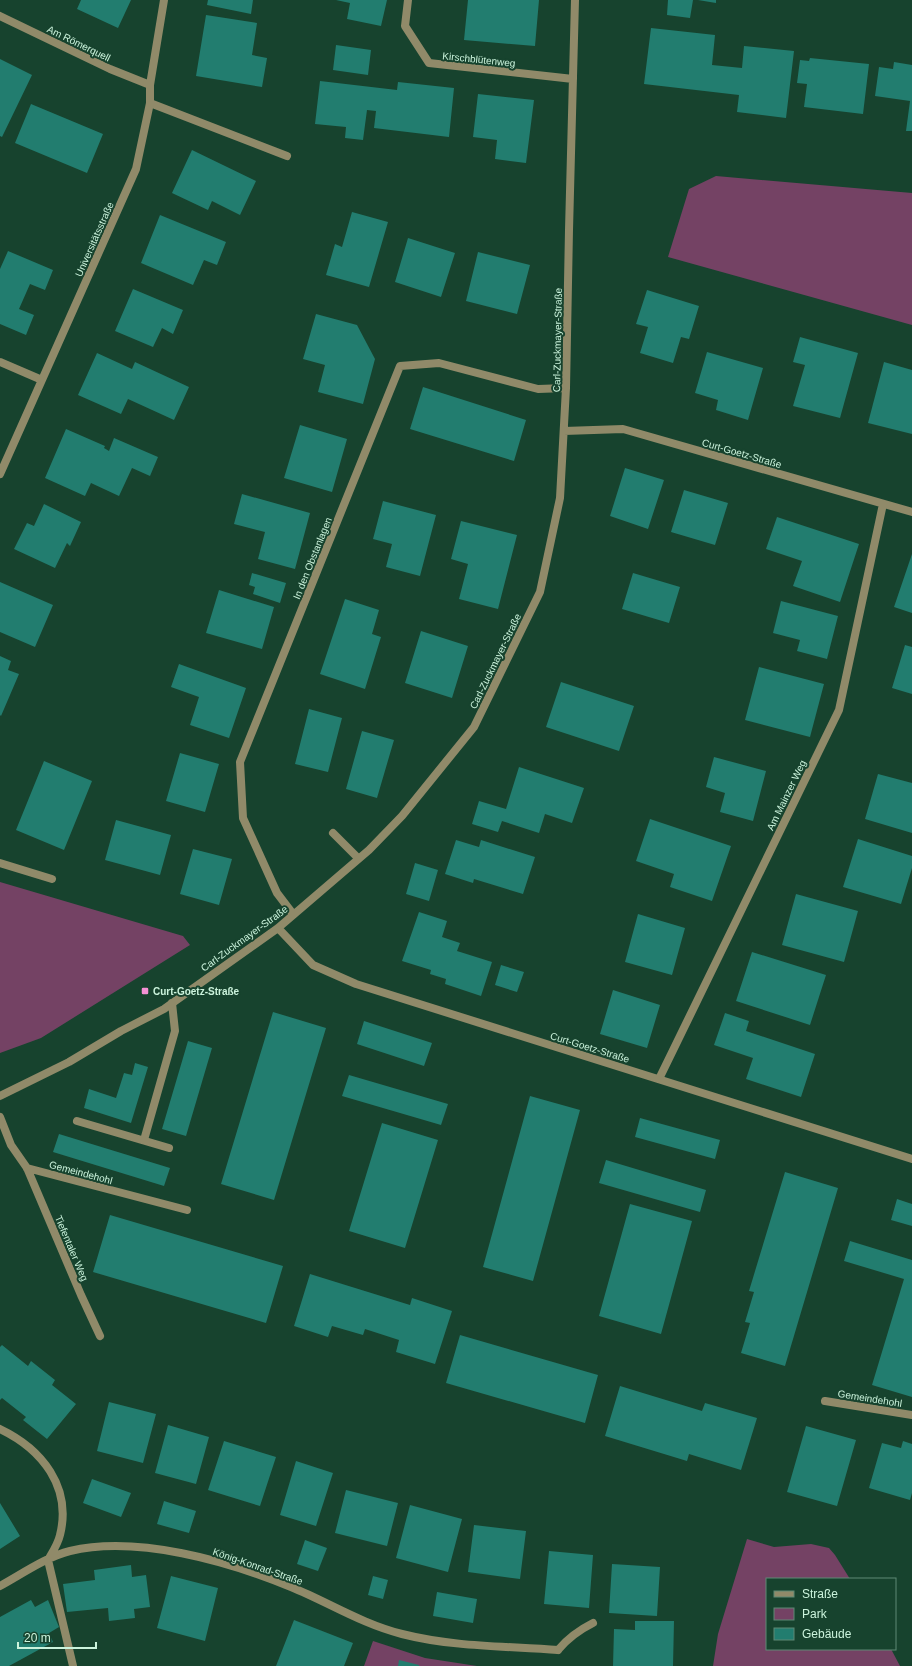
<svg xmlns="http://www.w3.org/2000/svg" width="912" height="1666" font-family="Helvetica,sans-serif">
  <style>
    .green { fill: #744264 }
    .building { fill: #227d6f }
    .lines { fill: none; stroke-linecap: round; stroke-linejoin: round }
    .service { stroke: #908a69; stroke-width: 8 }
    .minor { stroke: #908a69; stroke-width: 8 }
    .poi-dot { fill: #f491d4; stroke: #17432e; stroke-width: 1.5 }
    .labels { text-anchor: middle; stroke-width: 4; stroke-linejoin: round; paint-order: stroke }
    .street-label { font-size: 10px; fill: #cbf3dc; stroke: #17432e }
    .poi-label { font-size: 10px; font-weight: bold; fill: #cbf3dc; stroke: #17432e; text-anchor: start }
  </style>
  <rect width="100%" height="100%" fill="#17432e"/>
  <path class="green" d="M716 176 912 193V325L668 257 689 189Z
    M0 882 183 936 190 945 41 1038 0 1053Z
    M747 1539 774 1547 811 1544 829 1548 835 1555 850 1579H767V1649H891L900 1666H713L718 1634Z
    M373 1641 425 1658 477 1666H364Z"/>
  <path class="building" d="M81 0H131L118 28 77 9Z
    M208 0H253L251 14 207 5Z
    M336 0H387L381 26 347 19 350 3Z
    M468 0H539L535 46 464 40Z
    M668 0H693L690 18 667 15Z
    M698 0H716V3Z
    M206 15 257 23 252 55 267 58 262 87 196 76Z
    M651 28 715 35 712 65 742 68 744 46 794 51 786 118 737 112 739 95 644 84Z
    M336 45 371 50 368 75 333 70Z
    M810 58 869 64 863 114 804 107 807 84 797 83 800 60 809 61Z
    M0 59 32 75 2 137 0 136Z
    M894 62 912 65V131H906L910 101 875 96 879 67 893 69Z
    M320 81 397 90 398 82 454 88 449 137 374 128 376 111 367 110 363 140 345 138 346 127 315 124Z
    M478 94 534 100 526 163 495 159 497 140 473 137Z
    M31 104 103 134 87 173 15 143Z
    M192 150 256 181 240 215 212 201 208 210 172 193Z
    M352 212 388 222 369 287 326 275 335 244 342 247Z
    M160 215 226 242 217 265 204 260 193 285 141 263Z
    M408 238 455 253 441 297 395 282Z
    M8 251 53 270 45 290 30 284 19 309 34 315 26 335 0 324V269Z
    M478 252 530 265 517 314 466 301Z
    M133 289 183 310 173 334 162 328 153 347 115 331Z
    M647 290 699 306 689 339 681 337 673 363 640 353 648 327 636 324Z
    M316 314 357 325 375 359 363 404 318 392 325 365 303 359Z
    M800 337 858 353 840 418 793 406 805 365 793 362Z
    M707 352 763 368 748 420 716 410 718 400 695 393Z
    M97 353 132 369 135 362 189 387 174 420 128 399 121 414 78 395Z
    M884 362 912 370V434L868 423Z
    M423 387 526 420 514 461 410 429Z
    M300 425 347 439 332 492 284 478Z
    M66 429 105 446 104 448 109 451 114 438 158 457 150 476 132 468 119 496 91 483 85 496 45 478Z
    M625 468 664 480 648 529 610 516Z
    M684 490 728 503 715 545 671 532Z
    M242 494 310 513 295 569 258 559 265 532 234 524Z
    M383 501 436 515 420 576 386 567 392 544 373 539Z
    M44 504 81 522 70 546 67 543 55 568 14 549 27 523 34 526Z
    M777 517 859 544 840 602 793 586 802 561 766 549Z
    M461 521 517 535 498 609 459 599 468 564 451 559Z
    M912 554V613L894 607Z
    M252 573 286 583 280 603 253 594 255 587 249 585Z
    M633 573 680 587 669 623 622 609Z
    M0 582 53 605 35 647 0 632Z
    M219 590 274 607 262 649 206 633Z
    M345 599 379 610 372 634 381 637 365 689 320 674Z
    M781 601 838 616 827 659 797 651 800 640 773 633Z
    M421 631 468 646 452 698 405 683Z
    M905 645 912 647V694L892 688Z
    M0 656 11 661 8 670 19 674 1 716 0 715Z
    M179 664 246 688 229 738 190 725 199 697 171 687Z
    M759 667 824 684 810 737 745 720Z
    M561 682 634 706 619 751 546 727Z
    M309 709 342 718 328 772 295 764Z
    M362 731 394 740 377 798 346 789Z
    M180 753 219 764 205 812 166 801Z
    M714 757 766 771 753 821 720 812 725 793 706 787Z
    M44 761 92 781 64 850 16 830Z
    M519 767 584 788 572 823 545 814 539 833 502 821 498 832 472 824 479 801 506 809Z
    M878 774 912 783V833L865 819Z
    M650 819 731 846 712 901 670 887 674 874 636 861Z
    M116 820 171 835 160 875 105 860Z
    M858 839 912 856V868L901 904 843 887Z
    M456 840 479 847 481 840 535 857 523 894 474 879 473 883 445 874Z
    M193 849 232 859 219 905 180 894Z
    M415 863 438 870 429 901 406 894Z
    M796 894 858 911 844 962 782 945Z
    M419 912 447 921 442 937 460 943 457 951 492 962 481 996 445 984 446 979 430 974 431 970 402 961Z
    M638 914 685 928 672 975 625 962Z
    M752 952 826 975 810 1025 736 1001Z
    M501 965 524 972 517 992 495 985Z
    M613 990 660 1005 647 1048 600 1034Z
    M273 1012 326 1028 274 1200 221 1184Z
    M725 1013 749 1021 746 1031 815 1054 801 1097 746 1079 753 1058 714 1045Z
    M364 1021 432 1043 424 1066 357 1044Z
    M188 1041 212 1048 186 1136 162 1129Z
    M135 1063 148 1067 131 1123 84 1108 89 1089 116 1098 124 1073 132 1075Z
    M349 1075 448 1104 441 1125 342 1096Z
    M530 1096 580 1110 533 1281 483 1267Z
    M640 1118 720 1140 715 1159 635 1137Z
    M382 1123 438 1140 405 1248 349 1231Z
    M59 1134 170 1168 164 1186 53 1152Z
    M606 1160 706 1190 700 1212 599 1183Z
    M785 1172 838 1188 785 1366 741 1353 750 1323 745 1322 754 1292 749 1291Z
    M897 1199 912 1204V1226L891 1220Z
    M630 1204 692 1221 661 1334 599 1316Z
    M110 1215 283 1266 266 1323 93 1272Z
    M850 1241 912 1260V1397L872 1385 904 1279 844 1261Z
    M310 1274 410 1305 412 1298 452 1311 435 1364 396 1352 399 1340 365 1329 363 1335 332 1326 328 1337 294 1326Z
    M460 1335 598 1375 585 1423 446 1383Z
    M2 1345 28 1366 31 1361 55 1380 52 1385 76 1404 47 1439 23 1420 26 1417 2 1398 0 1400V1347Z
    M620 1386 702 1411 705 1403 757 1418 741 1470 689 1454 687 1461 605 1436Z
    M109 1402 156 1414 143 1463 97 1451Z
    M168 1425 209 1437 196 1484 155 1473Z
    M806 1426 856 1440 837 1506 787 1492Z
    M224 1441 276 1457 260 1506 208 1490Z
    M903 1441 912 1444V1493L910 1500 869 1488 882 1443 901 1448Z
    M296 1461 333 1473 316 1526 280 1515Z
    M92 1479 131 1493 121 1517 83 1503Z
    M346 1490 398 1503 387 1546 335 1533Z
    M164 1501 196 1511 189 1533 157 1524Z
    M0 1503 20 1536 0 1549Z
    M410 1505 462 1519 448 1572 396 1558Z
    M474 1525 526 1531 520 1579 468 1572Z
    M305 1540 327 1548 318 1571 297 1564Z
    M549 1551 593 1555 589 1608 544 1604Z
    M612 1564 660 1567 657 1616 609 1613Z
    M131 1565 132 1577 146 1575 150 1607 134 1609 135 1618 109 1621 108 1608 67 1612 63 1584 95 1580 94 1570Z
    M171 1576 218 1588 205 1641 157 1628Z
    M373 1576 388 1580 383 1599 368 1595Z
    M437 1592 477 1599 473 1623 433 1616Z
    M31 1600 35 1607 48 1600 59 1627 49 1633 53 1642 9 1666H0V1617Z
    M294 1620 353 1643 344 1666H276Z
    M635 1621H674L673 1666H613L614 1629 635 1630Z
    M399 1660 419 1665V1666H398Z"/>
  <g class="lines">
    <path class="service" d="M333 833 358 858
      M0 1117 11 1145 27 1168 81 1295 100 1336
      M77 1121 169 1148
      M144 1140 175 1031 172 1003
      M27 1168 187 1210
      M558 1650C568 1638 579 1630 593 1623"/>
    <path class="minor" d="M408 0 405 26 429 63 573 79
      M0 16 110 69 150 85
      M150 103 287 156
      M0 362 42 380
      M564 431 623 429 912 512
      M0 474 136 169 150 103V85L164 0
      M0 863 52 879
      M293 914 277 893 243 818 240 762 400 366 439 363 538 389 566 388
      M278 928 313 965 356 984 912 1159
      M659 1079 839 710 883 504
      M0 1096 69 1062 121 1031 164 1009 278 928 369 850 402 816 474 727 540 592 560 498 566 388 569 230 575 0
      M825 1401 912 1415
      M0 1429C42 1449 72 1487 60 1535 58 1544 52 1553 48 1560L73 1666
      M0 1586C22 1574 46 1557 70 1551 137 1535 228 1561 291 1587 328 1602 362 1624 402 1634 453 1647 505 1646 558 1650"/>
  </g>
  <rect class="poi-dot" x="141" y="987" width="8" height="8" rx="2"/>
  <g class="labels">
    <g class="street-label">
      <text transform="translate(79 43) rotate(26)" y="4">Am Römerquell</text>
      <text transform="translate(479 59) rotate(6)" y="4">Kirschblütenweg</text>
      <text transform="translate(94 239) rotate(-66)" y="4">Universitätsstraße</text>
      <text transform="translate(557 340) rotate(-89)" y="4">Carl-Zuckmayer-Straße</text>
      <text transform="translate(742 453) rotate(16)" y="4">Curt-Goetz-Straße</text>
      <text transform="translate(312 558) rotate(-68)" y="4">In den Obstanlagen</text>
      <text transform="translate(495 661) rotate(-64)" y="4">Carl-Zuckmayer-Straße</text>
      <text transform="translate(786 795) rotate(-64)" y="4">Am Mainzer Weg</text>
      <text transform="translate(244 938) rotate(-36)" y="4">Carl-Zuckmayer-Straße</text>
      <text transform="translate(590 1047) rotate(17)" y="4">Curt-Goetz-Straße</text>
      <text transform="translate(81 1172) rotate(15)" y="4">Gemeindehohl</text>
      <text transform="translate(72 1248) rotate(67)" y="4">Tiefentaler Weg</text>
      <text transform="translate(870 1398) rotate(9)" y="4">Gemeindehohl</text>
      <text transform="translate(258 1566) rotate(19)" y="4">König-Konrad-Straße</text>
    </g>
    <g class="poi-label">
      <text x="153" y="995">Curt-Goetz-Straße</text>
    </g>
  </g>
  <rect x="766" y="1578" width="130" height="72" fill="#17432e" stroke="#5f8974"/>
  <rect x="774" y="1591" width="20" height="6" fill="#908a69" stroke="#5f8974"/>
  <text x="802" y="1598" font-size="12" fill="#cbf3dc">Straße</text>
  <rect x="774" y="1608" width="20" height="12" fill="#744264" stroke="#5f8974"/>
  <text x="802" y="1618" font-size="12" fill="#cbf3dc">Park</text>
  <rect x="774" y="1628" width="20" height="12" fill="#227d6f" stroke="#5f8974"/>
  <text x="802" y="1638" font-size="12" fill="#cbf3dc">Gebäude</text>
  <path d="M18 1642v6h78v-6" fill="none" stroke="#cbf3dc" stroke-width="2"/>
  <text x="24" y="1642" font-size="12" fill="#cbf3dc" stroke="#17432e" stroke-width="3" paint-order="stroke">20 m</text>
</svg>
